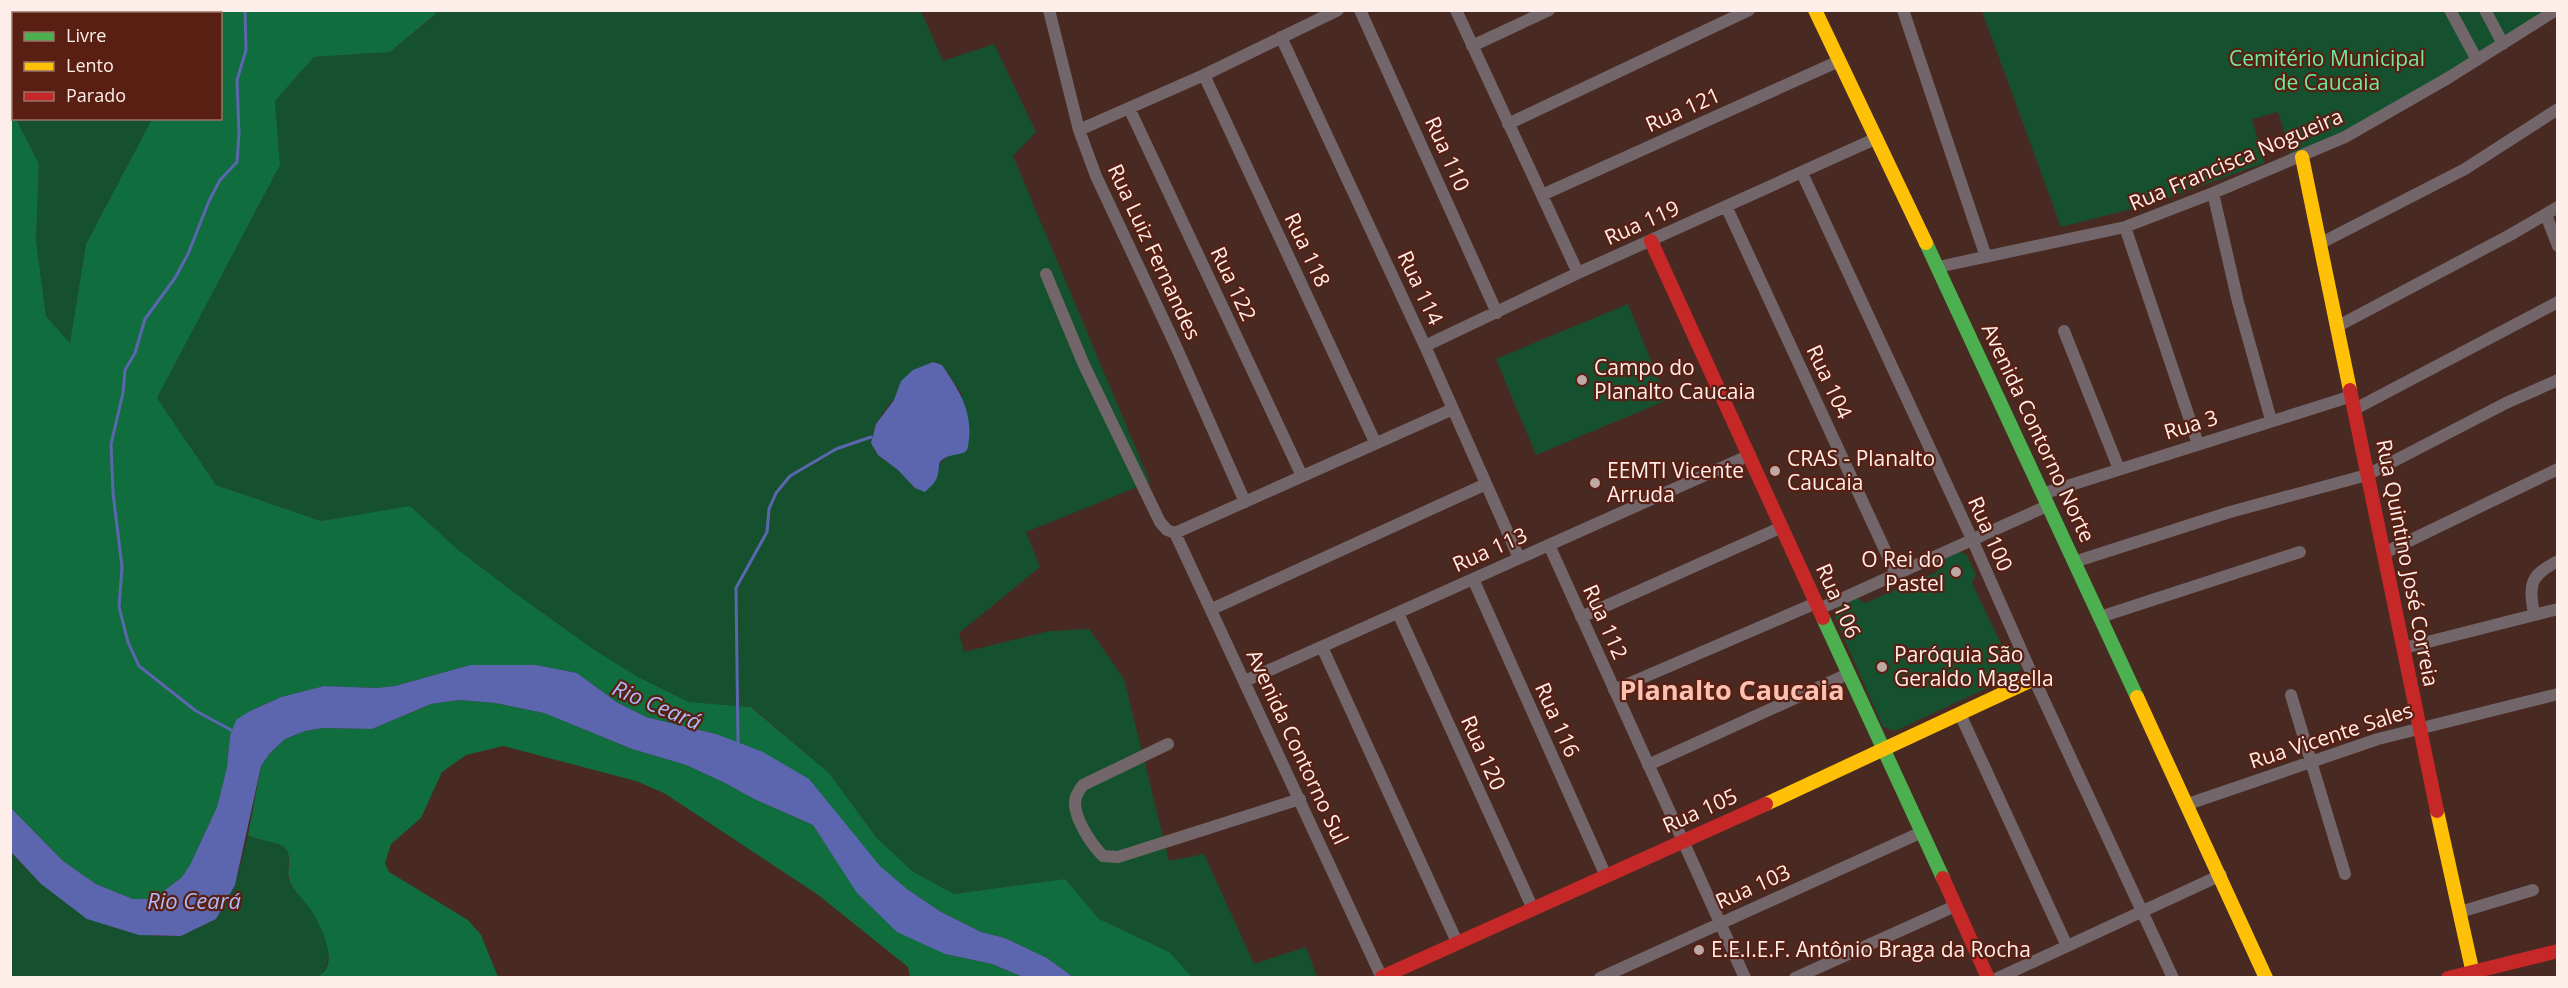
<svg xmlns="http://www.w3.org/2000/svg" width="2568" height="988" font-family="'Open Sans',sans-serif">
  <style>
    .green { fill: #16512f; fill-rule: evenodd }
    .forest { fill: #0f6d3e }
    .water { fill: #5c66ae }
    .lines { fill: none; stroke-linecap: round; stroke-linejoin: round }
    .stream { stroke: #5c66ae; stroke-width: 3 }
    .street { stroke: #72666a; stroke-width: 12 }
    .fast { stroke: #4caf50; stroke-width: 14 }
    .slow { stroke: #ffc107; stroke-width: 14 }
    .jam { stroke: #c62828; stroke-width: 14 }
    .poi-dot { fill: #bea9a4; stroke: #591f12; stroke-width: 2 }
    .labels { text-anchor: middle; stroke-width: 4.5; stroke-linejoin: round; paint-order: stroke }
    .park-label { font-size: 21px; fill: #6fea9e; stroke: #591f12 }
    .street-label { font-size: 21px; fill: #fdeeea; stroke: #591f12 }
    .poi-label { font-size: 21px; fill: #fdeeea; stroke: #591f12; text-anchor: start }
    .water-label { font-size: 22px; font-style: italic; fill: #adbbfb; stroke: #591f12 }
    .district-label { font-size: 27px; font-weight: bold; fill: #fcc1b2; stroke: #591f12 }
  </style>
  <rect width="100%" height="100%" fill="#492a22"/>
  <path class="green" d="M436 10 921 11 943 61 994 44 1036 132 1013 156 1150 482 1026 532 1040 567 959 633 964 652 1050 631 1089 629 1124 679 1169 861 1204 854 1254 964 1306 947 1317 977H1192L1168 952 1099 919 1065 879 954 894 912 871 876 837 829 773 752 707 689 702 638 677 593 649 519 596 457 549 410 507 321 521 216 485 157 398 280 165 275 101 314 57 390 52 435 16ZM933 362 942 365 961 393 965 452C950 455 939 457 938 473L915 488C909 481 903 473 896 468 890 463 882 460 877 454 855 425 914 381 933 362Z
    M11 11H61L62 13 14 14 13 114 11 108Z
    M1982 11H2549C2466 63 2383 119 2291 156L2278 112 2252 119 2264 163 2151 204 2061 227Z
    M16 119H152L86 244 70 344 46 316 36 241 39 164Z
    M1628 304 1667 400 1536 455 1496 359Z
    M1956 551 1966 554 1976 574 1972 583 2002 646 2012 647 2021 669 2015 675 1895 731 1883 727 1834 615 1838 605 1855 597 1865 603 1937 572 1936 561Z
    M248 835C258 842 280 840 286 849 292 858 285 870 289 881 294 892 305 901 312 911 324 928 336 958 321 976L11 977 10 852 41 884 155 936H181L216 919 235 885Z"/>
  <path class="forest" d="M151 11H436L435 15 390 52 314 57 275 101 280 165 157 398 216 485 321 521 410 506 457 549 519 596 593 649 638 677 689 702 751 707 829 773 876 837 912 871 954 894 1065 879 1099 919 1169 952 1192 977H1073L1047 958 1005 938 981 932 941 912 907 889 716 734 646 717 618 703 577 673 536 665H470L395 686 376 688 324 686 281 697 250 711 230 736 227 767 217 807 190 865 182 877 160 894 147 899H133L96 884 63 861 11 808 10 108 14 118 16 119 39 164 36 241 46 316 70 343 86 244 152 119 220 118V14H152Z
    M459 700 495 703 544 713 632 749 686 765 725 783 754 799 813 825 832 854 945 954 992 964 1023 977H910L908 967 817 894 664 793 636 781 503 746 466 755 442 772 421 818 391 844 385 863 389 872 468 920 481 935 498 977H316C341 969 323 929 313 913 307 903 296 894 291 884 284 872 294 858 285 848 279 841 259 842 248 835L261 766 270 753 285 739 305 731 323 728 372 729 431 704Z"/>
  <path class="water" d="M151 10 152 13 62 14 61 11Z
    M933 362 942 365C958 389 972 409 969 439 968 444 969 449 965 452 957 456 944 454 939 464 939 465 939 471 938 473 937 482 931 486 925 492L915 488 898 470 878 455 871 443 876 424 894 400 901 381 913 370Z
    M470 665H536L577 673 618 703 646 717 716 734 763 752 809 779 880 866 907 889 941 912 981 932 1005 938 1047 958 1073 977H1023L992 964 945 954 897 932 857 893 813 825 754 799 725 783 686 765 632 749 544 713 495 703 459 700 431 704 372 729 323 728 305 731 285 739 270 753 261 766 235 885 216 919 181 936 139 935 87 919 41 884 11 852V808L63 861 96 884 133 899H147L160 894 182 877 190 865 217 807 227 767 230 736 236 720 250 711 281 697 324 686 376 688 395 686Z"/>
  <g class="lines">
    <path class="stream" d="M233 731 196 711 139 666 128 642 119 607 122 567 113 493 111 444 123 393 125 370 135 353 145 319 175 278 188 254 209 201 220 180 237 162 239 134 237 80 246 50 245 10
      M738 744 736 588 767 532 769 509 776 493 790 476 836 449 871 437"/>
    <path class="street" d="M1049 10 1079 130 1096 176 1174 342 1245 502
      M1360 10 1497 313
      M1456 10 1578 273
      M1903 10 1986 257
      M2450 10 2477 60
      M2485 10 2503 44
      M1281 37 1425 346 1519 558
      M1472 46 1549 10
      M1204 75 1375 442
      M1129 108 1302 476
      M1508 124 1749 10
      M1079 130 1204 75 1338 10
      M1802 173 1972 539 2034 679 2173 978
      M2213 193 2238 302 2271 420
      M1542 195 1839 61
      M1726 206 1896 574
      M2546 215 2558 246
      M2125 227 2198 444
      M2321 243 2465 169 2558 109
      M1938 267 2125 227 2213 193 2345 137 2448 78 2556 10
      M1046 274 1084 365 1160 522 1167 530 1175 533
      M2338 326 2510 235 2558 207
      M2064 331 2119 469
      M1425 346 1578 273 1877 138
      M2355 409 2558 302
      M2042 494 2352 396
      M1175 533 1382 978
      M1175 533 1453 409
      M1549 545 1745 978
      M2384 553 2558 469
      M2074 562 2230 512 2367 475 2506 403 2558 380
      M1473 579 1606 876
      M1212 609 1486 484
      M1819 609 2047 506
      M1398 613 1533 909
      M2534 615C2529 584 2529 576 2558 561
      M1581 617 1782 527
      M2100 617 2300 552
      M1322 647 1457 942
      M2404 648 2558 609
      M1245 681 1750 455
      M1614 690 1816 603
      M2291 695 2345 874
      M1960 714 2067 946
      M1168 744 1083 785C1079 790 1075 797 1075 803 1075 820 1092 845 1103 856L1118 857 1300 799
      M1648 765 1848 674
      M2188 804 2378 739 2558 694
      M2460 912 2533 890
      M1600 978 1922 832
      M1795 978 1955 906
      M1998 978 2221 875"/>
    <path class="fast" d="M1926 243 2137 697
      M1823 618 1943 878"/>
    <path class="slow" d="M1815 10 1926 243
      M2302 157 2350 390
      M2137 697 2266 978
      M1766 804 2034 679
      M2437 811 2474 978"/>
    <path class="jam" d="M1651 241 1823 618
      M2350 390 2437 811
      M1943 878 1988 978
      M1382 977 1766 804
      M2448 978 2558 951"/>
  </g>
  <g class="poi-dot">
    <circle cx="1582" cy="380" r="6"/>
    <circle cx="1775" cy="471" r="6"/>
    <circle cx="1595" cy="483" r="6"/>
    <circle cx="1956" cy="572" r="6"/>
    <circle cx="1882" cy="667" r="6"/>
    <circle cx="1699" cy="950" r="6"/>
  </g>
  <g class="labels">
    <g class="park-label">
      <text x="2327" y="66">Cemitério Municipal<tspan x="2327" dy="24">de Caucaia</tspan></text>
    </g>
    <g class="street-label">
      <text transform="translate(1683 110) rotate(-24)" y="7">Rua 121</text>
      <text transform="translate(1447 154) rotate(66)" y="7">Rua 110</text>
      <text transform="translate(2236 160) rotate(-23)" y="7">Rua Francisca Nogueira</text>
      <text transform="translate(1642 223) rotate(-24)" y="7">Rua 119</text>
      <text transform="translate(1307 250) rotate(65)" y="7">Rua 118</text>
      <text transform="translate(1154 252) rotate(65)" y="7">Rua Luiz Fernandes</text>
      <text transform="translate(1233 284) rotate(65)" y="7">Rua 122</text>
      <text transform="translate(1420 288) rotate(65)" y="7">Rua 114</text>
      <text transform="translate(1829 382) rotate(65)" y="7">Rua 104</text>
      <text transform="translate(2191 425) rotate(-17)" y="7">Rua 3</text>
      <text transform="translate(2038 433) rotate(65)" y="7">Avenida Contorno Norte</text>
      <text transform="translate(1990 534) rotate(66)" y="7">Rua 100</text>
      <text transform="translate(1490 550) rotate(-24)" y="7">Rua 113</text>
      <text transform="translate(2407 563) rotate(79)" y="7">Rua Quintino José Correia</text>
      <text transform="translate(1838 601) rotate(66)" y="7">Rua 106</text>
      <text transform="translate(1605 622) rotate(66)" y="7">Rua 112</text>
      <text transform="translate(1557 720) rotate(66)" y="7">Rua 116</text>
      <text transform="translate(2331 736) rotate(-18)" y="7">Rua Vicente Sales</text>
      <text transform="translate(1297 747) rotate(65)" y="7">Avenida Contorno Sul</text>
      <text transform="translate(1483 753) rotate(66)" y="7">Rua 120</text>
      <text transform="translate(1700 811) rotate(-24)" y="7">Rua 105</text>
      <text transform="translate(1753 887) rotate(-24)" y="7">Rua 103</text>
    </g>
    <g class="poi-label">
      <text x="1594" y="375">Campo do<tspan x="1594" dy="24">Planalto Caucaia</tspan></text>
      <text x="1787" y="466">CRAS - Planalto<tspan x="1787" dy="24">Caucaia</tspan></text>
      <text x="1607" y="478">EEMTI Vicente<tspan x="1607" dy="24">Arruda</tspan></text>
      <text x="1944" y="567" text-anchor="end">O Rei do<tspan x="1944" dy="24">Pastel</tspan></text>
      <text x="1894" y="662">Paróquia São<tspan x="1894" dy="24">Geraldo Magella</tspan></text>
      <text x="1711" y="957">E.E.I.E.F. Antônio Braga da Rocha</text>
    </g>
    <g class="water-label">
      <text transform="translate(657 705) rotate(23)" y="8">Rio Ceará</text>
      <text x="194" y="909">Rio Ceará</text>
    </g>
    <g class="district-label">
      <text x="1732" y="700">Planalto Caucaia</text>
    </g>
  </g>
  <rect width="2568" height="988" fill="none" stroke="#fdeeea" stroke-width="24"/>
  <rect x="12" y="12" width="210" height="108" fill="#591f12" stroke="#9b7268" stroke-width="1.5"/>
  <rect x="24" y="32" width="30" height="9" fill="#4caf50" stroke="#9b7268" stroke-width="1.5"/>
  <text x="66" y="42" font-size="18" fill="#fdeeea">Livre</text>
  <rect x="24" y="62" width="30" height="9" fill="#ffc107" stroke="#9b7268" stroke-width="1.5"/>
  <text x="66" y="72" font-size="18" fill="#fdeeea">Lento</text>
  <rect x="24" y="92" width="30" height="9" fill="#c62828" stroke="#9b7268" stroke-width="1.5"/>
  <text x="66" y="102" font-size="18" fill="#fdeeea">Parado</text>
</svg>
